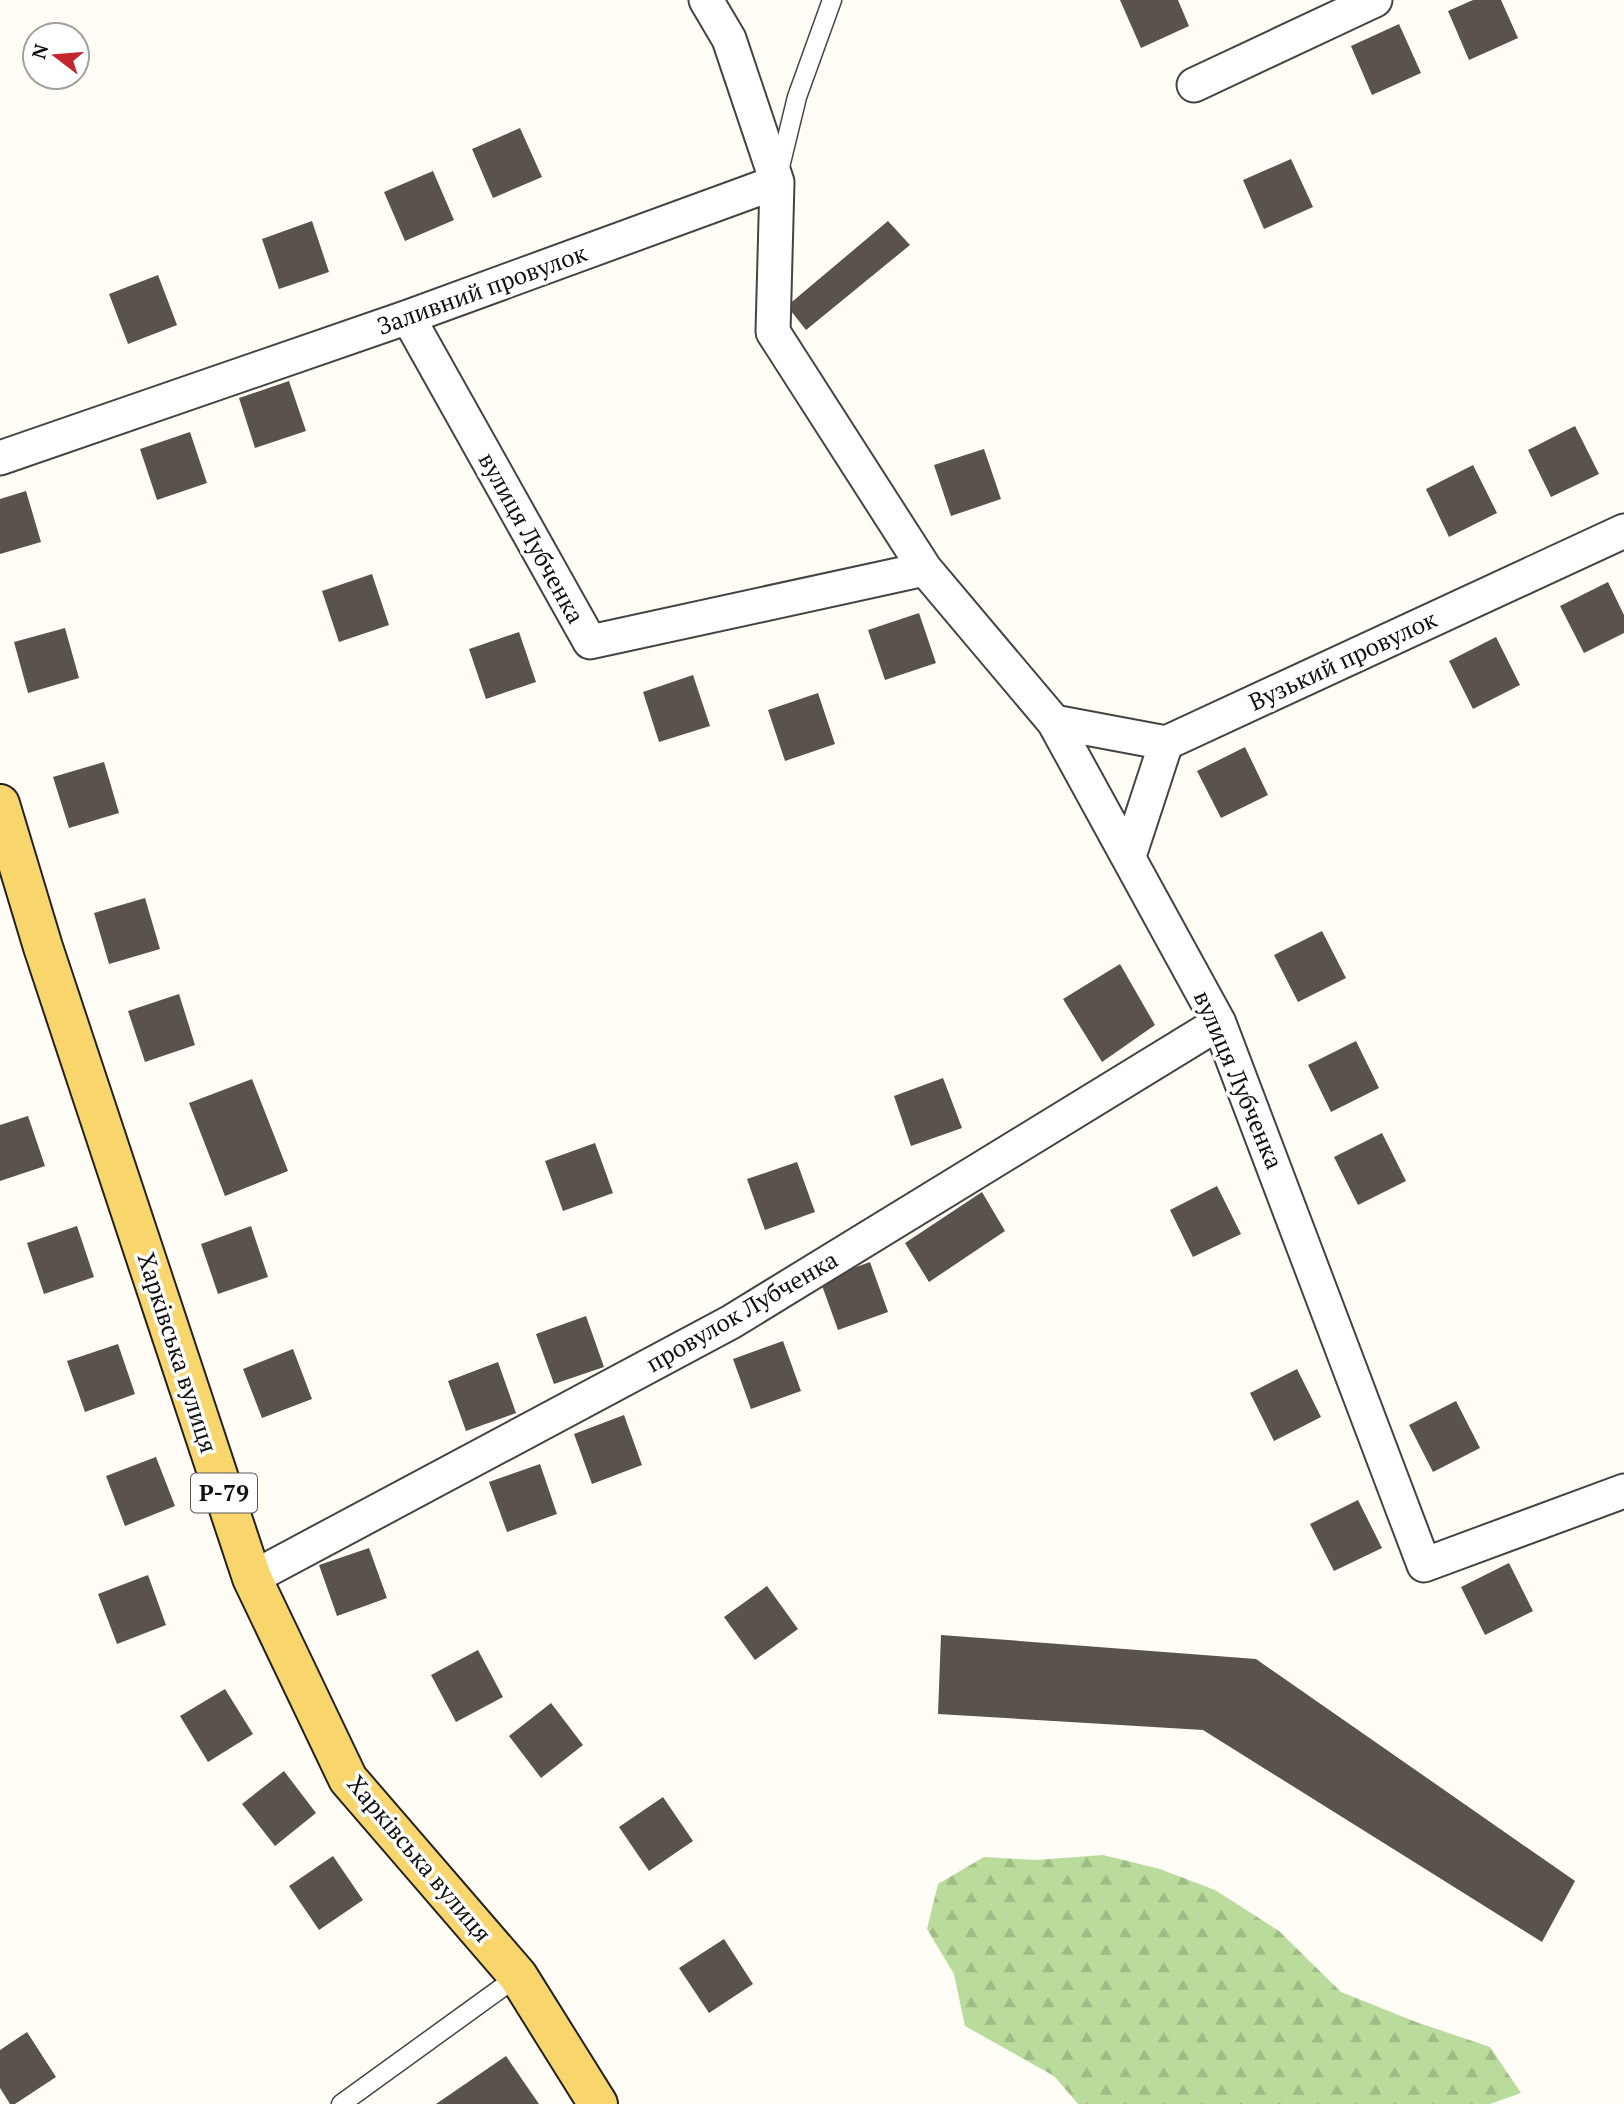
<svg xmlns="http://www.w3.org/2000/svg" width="1624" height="2104" font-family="'PT Serif',serif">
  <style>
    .forest { fill: url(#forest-firs) }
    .building { fill: #5a524d }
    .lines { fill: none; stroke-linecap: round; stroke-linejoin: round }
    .service-casing { stroke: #444; stroke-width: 21 }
    .minor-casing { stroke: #444; stroke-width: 37 }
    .primary-casing { stroke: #222; stroke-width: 42 }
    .service { stroke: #fff; stroke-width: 18 }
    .minor { stroke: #fff; stroke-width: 33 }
    .primary { stroke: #f9d66b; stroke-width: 38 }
    .labels { text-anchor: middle; stroke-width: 7; stroke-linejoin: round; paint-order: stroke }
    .shield { fill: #fff; stroke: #585858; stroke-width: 2 }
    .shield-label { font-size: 23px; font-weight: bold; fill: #111 }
    .street-label { font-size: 24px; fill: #111; stroke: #fff }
  </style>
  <defs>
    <pattern id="forest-firs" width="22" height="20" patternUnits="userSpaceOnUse" patternTransform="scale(1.75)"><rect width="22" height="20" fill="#b9dc9c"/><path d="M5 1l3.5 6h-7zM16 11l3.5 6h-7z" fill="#9ebc85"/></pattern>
  </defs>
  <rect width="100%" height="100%" fill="#fffdf5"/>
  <path class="forest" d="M1103 1855 1160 1869 1215 1890 1279 1931 1341 1992 1416 2022 1490 2047 1521 2093 1490 2104H1078L1054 2076 965 2026 954 1974 927 1929 938 1884 984 1857 1036 1860Z"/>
  <path class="building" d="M1120 0H1178L1189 26 1141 48Z
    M1473 0H1501L1518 38 1469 60 1448 11Z
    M1399 24 1421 73 1372 95 1351 46Z
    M520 128 542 177 493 198 472 149Z
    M1291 159 1313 207 1264 229 1243 180Z
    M433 171 454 220 405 241 384 192Z
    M312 221 329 272 279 289 262 239Z
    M888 221 910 245 806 330 787 306Z
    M158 275 177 325 128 344 109 294Z
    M289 381 306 431 255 448 239 398Z
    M1575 426 1599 474 1551 497 1528 450Z
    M190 432 207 483 157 500 140 449Z
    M984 449 1001 499 951 516 934 465Z
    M1473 465 1497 513 1449 537 1426 489Z
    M26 491 41 542 0 554V499Z
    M372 574 389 625 339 642 322 591Z
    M1608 582 1624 615V633L1584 653 1560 606Z
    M919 613 936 663 885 680 868 630Z
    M65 628 79 678 28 693 14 642Z
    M519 632 536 682 486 699 469 649Z
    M1496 637 1520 685 1473 709 1449 661Z
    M693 675 710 726 659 742 643 692Z
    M818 693 835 744 785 761 768 710Z
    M1245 747 1268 795 1221 818 1197 771Z
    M104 762 119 813 69 828 53 777Z
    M145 898 160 949 109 964 94 913Z
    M1322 931 1346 978 1298 1002 1274 955Z
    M1120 964 1155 1025 1102 1062 1063 999Z
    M179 994 195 1045 145 1062 128 1011Z
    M1356 1041 1379 1088 1331 1112 1308 1065Z
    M943 1078 962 1128 911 1146 894 1096Z
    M252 1079 288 1171 225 1196 189 1103Z
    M28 1116 45 1166 0 1181V1125Z
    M1382 1133 1406 1181 1358 1205 1334 1157Z
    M595 1143 613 1193 563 1211 545 1161Z
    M797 1162 815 1212 765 1230 747 1179Z
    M1217 1186 1241 1234 1193 1257 1170 1210Z
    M982 1192 1005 1231 929 1282 905 1243Z
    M77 1226 94 1277 44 1294 27 1243Z
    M251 1226 268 1277 218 1294 201 1244Z
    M870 1262 888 1312 838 1330 820 1280Z
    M586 1316 604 1367 554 1384 536 1334Z
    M783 1341 801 1391 751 1409 733 1359Z
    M118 1344 135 1394 85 1412 67 1361Z
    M293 1349 312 1399 262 1418 243 1369Z
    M498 1362 516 1413 466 1431 448 1381Z
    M1297 1369 1321 1417 1274 1441 1250 1393Z
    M1456 1401 1480 1448 1433 1472 1409 1425Z
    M624 1415 642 1465 592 1484 574 1434Z
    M156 1457 175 1506 125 1526 106 1476Z
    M540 1464 557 1514 507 1532 489 1482Z
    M1358 1500 1382 1548 1334 1571 1310 1524Z
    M369 1548 387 1598 337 1616 319 1565Z
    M1509 1563 1533 1611 1485 1635 1461 1587Z
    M148 1575 166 1625 117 1644 98 1594Z
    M767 1586 798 1629 755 1660 724 1617Z
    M941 1635 1256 1659 1575 1881 1542 1942 1203 1730 938 1714Z
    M478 1650 503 1697 456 1722 431 1675Z
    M225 1689 253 1734 208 1762 180 1716Z
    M551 1703 583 1745 541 1778 509 1736Z
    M284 1771 316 1813 275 1846 242 1804Z
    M663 1797 693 1841 649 1871 619 1827Z
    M333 1856 363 1900 319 1930 289 1886Z
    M724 1939 753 1984 709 2013 679 1968Z
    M27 2032 56 2077 15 2104H10L0 2088V2050Z
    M506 2056 539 2104H436Z"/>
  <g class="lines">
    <g class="service-casing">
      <path id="service" d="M779 171 797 97 832 0
        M341 2104 518 1976"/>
    </g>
    <g class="minor-casing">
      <path id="minor" d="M1194 85 1375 0
        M777 182 773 332 925 569 1054 722 1219 1023 1424 1565 1624 1491
        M408 317 590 642 925 569
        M0 458 408 317 777 182 729 39 706 0
        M1054 722 1166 743 1624 531
        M1129 856 1166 743
        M252 1578 731 1322 1219 1023"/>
    </g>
    <g class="primary-casing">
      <path id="primary" d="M0 804 43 947 252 1578 348 1779 518 1976 598 2104"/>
    </g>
    <use href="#service" class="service"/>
    <use href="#minor" class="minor"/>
    <use href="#primary" class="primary"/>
  </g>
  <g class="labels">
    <rect class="shield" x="191" y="1473.5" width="66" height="39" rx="5"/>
    <g class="shield-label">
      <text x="224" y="1501">Р-79</text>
    </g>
    <g class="street-label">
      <text transform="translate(482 290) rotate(-20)" y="8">Заливний провулок</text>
      <text transform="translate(531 538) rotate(61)" y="8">вулиця Лубченка</text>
      <text transform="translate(1343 661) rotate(-25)" y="8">Вузький провулок</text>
      <text transform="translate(1238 1080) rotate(67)" y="8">вулиця Лубченка</text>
      <text transform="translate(742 1312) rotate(-30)" y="8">провулок Лубченка</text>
      <text transform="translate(177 1353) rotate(72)" y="8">Харківська вулиця</text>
      <text transform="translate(419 1859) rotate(50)" y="8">Харківська вулиця</text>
    </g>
  </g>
  <g transform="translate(56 56) rotate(286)"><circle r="33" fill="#ffffff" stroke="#a0a0a0" stroke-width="2"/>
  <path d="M0-5L12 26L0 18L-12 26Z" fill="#c4262e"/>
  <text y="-10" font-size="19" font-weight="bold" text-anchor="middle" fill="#111111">N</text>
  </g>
</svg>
